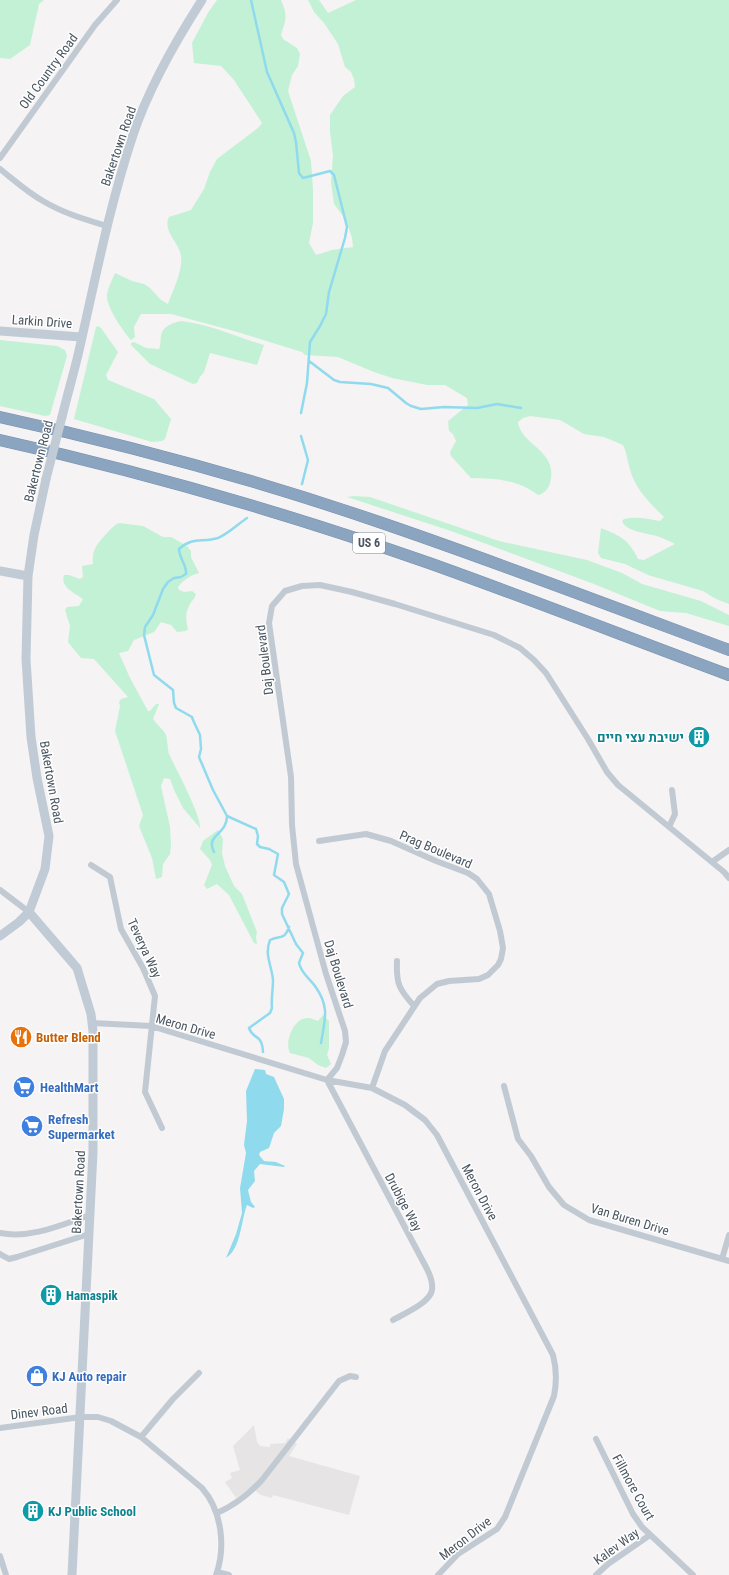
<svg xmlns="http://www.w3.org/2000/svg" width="729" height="1575" font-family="'Roboto Condensed',Heebo,sans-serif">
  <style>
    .education { fill: #e6e4e5 }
    .green { fill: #c3f1d5 }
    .water { fill: #90daee }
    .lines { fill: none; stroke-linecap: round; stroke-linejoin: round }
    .stream { stroke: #90daee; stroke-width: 2.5 }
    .highway-casing { stroke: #7690ad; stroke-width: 12 }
    .street { stroke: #c1cad2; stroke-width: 6 }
    .secondary { stroke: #c1cbd6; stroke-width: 9 }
    .highway { stroke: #8ba5c1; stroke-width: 11 }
    .secondary-bridge { stroke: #c1cbd6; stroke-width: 9 }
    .labels { text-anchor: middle; stroke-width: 3; stroke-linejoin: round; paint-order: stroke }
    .shield { fill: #fff; stroke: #808990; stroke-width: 1 }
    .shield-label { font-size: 12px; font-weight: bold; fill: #4a5661 }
    .street-label { font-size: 13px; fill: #4a5661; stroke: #fff }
    .culture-label { font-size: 13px; font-weight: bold; fill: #0d838f; stroke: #fff; text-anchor: start }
    .food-label { font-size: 13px; font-weight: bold; fill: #c56008; stroke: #fff; text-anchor: start }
    .shop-label { font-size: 13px; font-weight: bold; fill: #366cbe; stroke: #fff; text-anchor: start }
  </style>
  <rect width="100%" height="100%" fill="#f5f3f3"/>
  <path class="education" d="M254 1425 257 1442 260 1446 270 1447V1444L285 1443 288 1438 297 1444 289 1456 360 1476 349 1515 273 1495 272 1498 261 1495 251 1488 236 1498 225 1482 232 1478 230 1473 240 1470 233 1446Z"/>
  <path class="green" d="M0 0H44L39 4 30 45 10 59 0 58Z
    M217 0H281C288 16 286 19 281 35L283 39 297 48 300 54 298 66 292 75 288 91 311 161 313 189V223L309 243 316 255 332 250 353 247 352 238 346 220 334 204 331 182 333 156 330 132V115L343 96 355 87 354 79 351 72 345 67 338 44 324 23 314 12 308 0H319L328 13 356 0H729V604L716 599 703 591 648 575 625 564 601 558 598 553 601 528C621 536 629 540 638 559L644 560 675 544C669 541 663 538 657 536 647 533 626 532 622 521L624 519C636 516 648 519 660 521L664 517C652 505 640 494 633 478 628 467 628 455 623 445L604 437 584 434 560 420 530 416 523 418 518 422C521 446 559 450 550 483 548 489 544 494 538 495 519 480 495 478 471 478L451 456 450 452 456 441 453 434 449 431 448 421 468 405 467 398 445 385H427L392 378 374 372 338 357 305 355 302 352 234 331 171 314H141L134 327 135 337 131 340C123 331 106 307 107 295 108 288 112 280 115 273L132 281 144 284 150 288 161 300 168 304C173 290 183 271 181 256 179 242 162 231 169 217L191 210 204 189 210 172 217 159 258 128 262 123 234 80 221 66 194 63 192 43 209 11Z
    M181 321C210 324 236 337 264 345L257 365 210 353 204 372 200 377 197 383 193 384 150 364 131 345V343L134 342 146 348 159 349C161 345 160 341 161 336 162 326 173 323 181 321Z
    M98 326 101 328 118 352 106 375 108 380 154 399 171 419 165 439 162 441 152 442 74 419 96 327Z
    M0 340 57 346 65 350 67 356 50 415 45 416 0 406Z
    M354 496 370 497 499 541 587 560 622 573 642 584 701 601 729 615V626L686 613 660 611 594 584 454 532 347 497Z
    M119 523 143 526 163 537H171L187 546 191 551V557L199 573C192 574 182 581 178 587L179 590 184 592 192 591 196 594C195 599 191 601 189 606 185 614 186 621 188 629L186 631 177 632 171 625 161 622 154 632 134 640 128 651 119 653 130 678 148 711H150L156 704H159L153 719C156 724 162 728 165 733 168 739 167 747 169 754 176 769 201 815 200 828L183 808 175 792 170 779 164 778 161 786 170 827 171 845 170 854 163 864 162 877 156 879 152 858 139 826 143 815 115 731 120 706 119 702 121 699 128 697 94 659 81 658 68 642 70 626 65 610 67 607 79 606 83 599C75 593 60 587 64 575H69L80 579 83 577 82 566 93 564C91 550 98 543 107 533 111 529 114 525 119 523Z
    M218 830 223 839 222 853 225 866 234 886 242 894 257 932 256 938 257 944 254 943 229 895 217 884 207 889 204 885 212 865 210 860 200 849 203 841Z
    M323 1015 329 1021V1048L327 1055 331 1064 326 1068 318 1065 309 1058 290 1053C284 1042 294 1017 308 1018 311 1018 315 1020 318 1021Z"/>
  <path class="water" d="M255 1069 265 1070 266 1074 274 1077 284 1099V1109L281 1126 274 1133 269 1148 260 1152 259 1155 264 1161 276 1162 285 1166 284 1167 260 1164 254 1171 255 1181 248 1190 251 1202 255 1207 253 1208 247 1205C241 1220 241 1249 226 1258L236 1234 242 1213 240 1188 246 1153 244 1145 247 1121 246 1091Z"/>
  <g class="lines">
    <path class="stream" d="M251 0 267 72 294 133 296 142 299 173 303 178 330 171 334 175 347 227 345 238 329 292 326 314 320 326 310 342 307 383 301 413
      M309 361 334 380 340 382 371 384 388 388 406 403 411 406 421 409 444 407 477 408 497 404 521 408
      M301 436 308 460 302 484
      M247 518C238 524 228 534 218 538 202 543 193 536 179 549 179 558 187 565 186 574L181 577 174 578 168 582 163 589 153 615 145 627 144 635 154 675 173 690 174 703 176 708 192 717 193 720 200 735 201 749 199 757 213 790 227 816 256 829 258 836 257 844 260 847 269 849 278 854 274 875 284 882 289 894 282 908V914L296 944 303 953 299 963C301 973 309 978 315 986 330 1007 325 1019 321 1043
      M214 852C205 835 227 835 227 816
      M263 1052C262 1033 253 1040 249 1028L270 1013 272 1008C271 999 273 990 273 980 272 966 264 955 270 940 280 935 284 941 289 927"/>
    <g class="highway-casing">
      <path id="highway" d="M0 417C129 445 257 480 382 523 499 563 614 607 729 650
        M0 440C145 472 289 514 429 563 530 599 629 638 729 675"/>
    </g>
    <path class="street" d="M0 158 95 25 117 0
      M0 169C14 180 27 192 43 201 63 213 84 219 107 226
      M669 827 675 814 672 790
      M319 841 366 834 391 841 436 861 468 873 477 879 489 894 500 931 503 948 501 959 498 965 488 975 479 979 449 981 437 984 420 998 385 1051 372 1088
      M712 862 729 850
      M91 865 110 877 121 929 143 968 155 996 145 1092 162 1128
      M0 890 29 912
      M397 961C396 984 399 989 414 1006
      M92 1023 151 1026 327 1080 372 1088 405 1105 425 1120 437 1135 553 1355C557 1370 557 1381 554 1396L505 1517 497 1529 458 1554 438 1575
      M327 1080 337 1068 342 1055 346 1042 345 1031 326 974 296 864 292 825 291 777 269 623 272 606 285 591 302 586 320 585 352 592 395 604 494 635 520 648 534 660 546 673 588 739 607 772 618 785 724 872 729 878
      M327 1080 427 1269C430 1275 433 1283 432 1290 430 1303 403 1314 393 1320
      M504 1086 518 1139 531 1156 549 1187 564 1205 589 1220 729 1261
      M0 1233C31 1239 61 1225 90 1215
      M0 1254 9 1259 17 1257 89 1234
      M722 1259 729 1235
      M0 1428 81 1417H98L111 1421 141 1437 202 1488C222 1511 226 1547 216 1575
      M141 1437 173 1399 199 1373
      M596 1439 633 1514 642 1527 693 1575
      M217 1513C235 1505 248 1495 262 1480L339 1381 350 1376 356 1377
      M0 1556 6 1575
      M217 1572 229 1575
      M596 1575 608 1564 650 1535"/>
    <path class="secondary" d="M0 331 81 337
      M62 417C67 396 73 376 78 355 95 281 109 207 133 135 149 87 175 42 202 0
      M0 571 28 576
      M29 912 77 968 91 1014 93 1031V1152L72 1575
      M0 936 19 922 29 912 45 869 49 836 37 778 31 737 26 659 28 576 34 535 46 479"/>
    <use href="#highway" class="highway"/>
    <path class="secondary-bridge" d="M46 479 62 417"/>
  </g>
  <defs>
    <g id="building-disc" transform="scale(1.15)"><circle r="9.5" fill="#0f9aa8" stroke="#fff"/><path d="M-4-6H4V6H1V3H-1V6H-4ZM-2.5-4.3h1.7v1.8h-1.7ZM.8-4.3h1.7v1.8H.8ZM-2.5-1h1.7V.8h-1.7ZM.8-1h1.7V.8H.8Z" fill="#fff"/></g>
    <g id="restaurant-disc" transform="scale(1.15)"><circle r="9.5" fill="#e8710a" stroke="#fff"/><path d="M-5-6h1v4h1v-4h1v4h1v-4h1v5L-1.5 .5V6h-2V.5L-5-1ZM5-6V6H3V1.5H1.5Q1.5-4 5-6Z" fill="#fff"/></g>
    <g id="supermarket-disc" transform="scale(1.15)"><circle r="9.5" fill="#3f7fe0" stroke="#fff"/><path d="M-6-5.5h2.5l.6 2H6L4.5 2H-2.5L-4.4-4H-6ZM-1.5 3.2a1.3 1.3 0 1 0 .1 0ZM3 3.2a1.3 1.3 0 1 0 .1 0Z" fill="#fff"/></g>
    <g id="shop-disc" transform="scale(1.15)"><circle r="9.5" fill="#3f7fe0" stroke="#fff"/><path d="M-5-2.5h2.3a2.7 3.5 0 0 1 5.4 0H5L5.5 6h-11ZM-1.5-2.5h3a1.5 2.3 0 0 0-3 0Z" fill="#fff"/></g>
  </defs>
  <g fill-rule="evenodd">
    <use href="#building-disc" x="699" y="737"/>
    <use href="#restaurant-disc" x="21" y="1037"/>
    <use href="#supermarket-disc" x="24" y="1087"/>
    <use href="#supermarket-disc" x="32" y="1126"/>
    <use href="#building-disc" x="51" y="1295"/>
    <use href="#shop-disc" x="37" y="1376"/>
    <use href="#building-disc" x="33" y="1511"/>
  </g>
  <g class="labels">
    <rect class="shield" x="353" y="533" width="32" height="20" rx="3"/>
    <g class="shield-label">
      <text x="369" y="547">US 6</text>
    </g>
    <g class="street-label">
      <text transform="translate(48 71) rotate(-54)" y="5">Old Country Road</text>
      <text transform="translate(118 146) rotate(-71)" y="5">Bakertown Road</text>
      <text transform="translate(42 321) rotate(4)" y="5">Larkin Drive</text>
      <text transform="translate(38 461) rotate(-76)" y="5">Bakertown Road</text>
      <text transform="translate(264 660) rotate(-97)" y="5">Daj Boulevard</text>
      <text transform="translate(52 782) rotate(80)" y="5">Bakertown Road</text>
      <text transform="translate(436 849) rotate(23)" y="5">Prag Boulevard</text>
      <text transform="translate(145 948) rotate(65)" y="5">Teverya Way</text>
      <text transform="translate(339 974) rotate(73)" y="5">Daj Boulevard</text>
      <text transform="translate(186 1026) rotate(16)" y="5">Meron Drive</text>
      <text transform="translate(78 1192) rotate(-87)" y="5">Bakertown Road</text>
      <text transform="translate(480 1192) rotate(62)" y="5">Meron Drive</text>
      <text transform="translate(404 1202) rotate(62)" y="5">Drubige Way</text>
      <text transform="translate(630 1219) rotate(17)" y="5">Van Buren Drive</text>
      <text transform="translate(39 1411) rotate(-7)" y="5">Dinev Road</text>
      <text transform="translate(634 1487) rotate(61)" y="5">Fillmore Court</text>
      <text transform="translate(465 1538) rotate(-38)" y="5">Meron Drive</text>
      <text transform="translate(616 1546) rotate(-36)" y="5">Kalev Way</text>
    </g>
    <g class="culture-label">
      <text x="684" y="742" text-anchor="end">ישיבת עצי חיים</text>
      <text x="66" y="1300">Hamaspik</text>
      <text x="48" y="1516">KJ Public School</text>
    </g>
    <g class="food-label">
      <text x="36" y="1042">Butter Blend</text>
    </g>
    <g class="shop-label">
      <text x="40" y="1092">HealthMart</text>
      <text x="48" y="1124">Refresh<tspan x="48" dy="15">Supermarket</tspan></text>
      <text x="52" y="1381">KJ Auto repair</text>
    </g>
  </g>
</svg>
